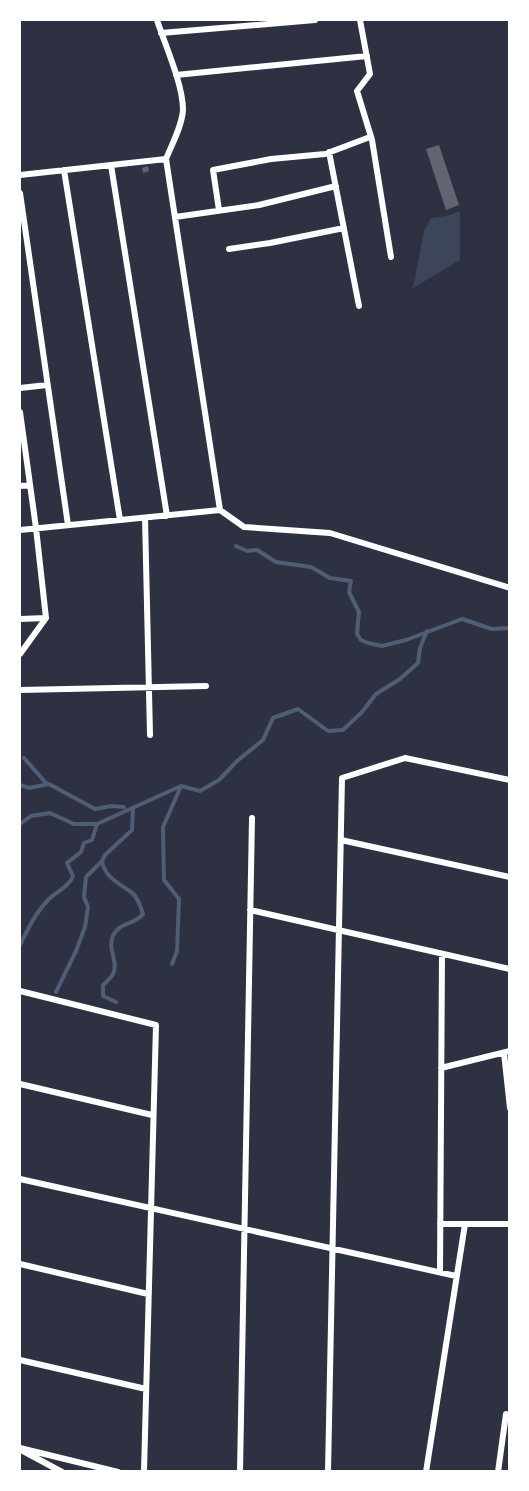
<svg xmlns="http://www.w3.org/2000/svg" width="529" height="1491" font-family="'DM Sans',sans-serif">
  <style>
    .green { fill: #3c4559 }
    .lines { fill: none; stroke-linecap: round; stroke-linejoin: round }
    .stream { stroke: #4f5d75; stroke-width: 4 }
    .building { fill: #626471 }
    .minor { stroke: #fff; stroke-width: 6 }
  </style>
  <rect width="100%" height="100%" fill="#2d3142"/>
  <path class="green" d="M460 211V260L413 288 424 231 431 218 446 216Z"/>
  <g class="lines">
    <path class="stream" d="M236 546 247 551 257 550 276 562 311 567 330 578 351 581 349 592 359 612 357 634 361 640 368 643 382 646 406 640 462 619 492 629 510 628
      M24 758 47 784
      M20 785 29 788 49 784 95 809 111 806 124 807
      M20 824 31 816 50 813 74 824H97
      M20 945C28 929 36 912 49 899 56 892 70 886 73 876L67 863 81 852 84 843 92 840 97 824 181 786 200 791 219 780 237 761 263 740 273 718 298 709 328 731 343 730 362 712 376 694 400 679 418 663 420 648 427 631
      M172 964 177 951 179 899 164 880 163 827 181 786
      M56 992 76 951 85 927 88 907 84 897 86 877 102 861
      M116 1002 103 996V985C106 982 111 978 113 974 119 962 107 949 113 936 119 922 135 925 143 914 141 907 138 897 131 892 119 883 105 878 102 861L105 855 132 830 133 808"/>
  </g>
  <path class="building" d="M439 145 459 205 446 210 426 149Z
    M148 166 149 171 143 173 142 168Z"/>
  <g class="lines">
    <path class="minor" d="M157 20C165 45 183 84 183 110 182 126 172 144 166 159L220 510
      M360 20 370 74 357 91 372 140 391 257
      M161 33 315 20
      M176 75 367 56
      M329 152 359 306
      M111 165 167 516
      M64 170 120 520
      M20 175 166 159
      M20 193 68 525
      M219 210 213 170 271 159 325 154 370 137
      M175 217 259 205 336 186
      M229 249 270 243 344 228
      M20 388 47 385
      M20 412 36 528 46 618 20 654
      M20 486 30 485
      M145 518 150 735
      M20 530 220 510 244 527 330 533 510 588
      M20 619 46 618
      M20 690 206 686
      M341 840 510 877
      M250 910 510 969
      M20 991 156 1025 144 1472
      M504 1053 510 1108
      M441 1068 510 1051
      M20 1084 152 1115
      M20 1179 456 1276
      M440 1224H510
      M20 1264 148 1294
      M440 1272 442 954
      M20 1360 146 1389
      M20 1448 118 1472
      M23 1451 62 1472
      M240 1472 252 818
      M328 1472 342 778 405 758 510 780
      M426 1472 465 1224
      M498 1472 506 1414"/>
  </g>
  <rect width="529" height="1491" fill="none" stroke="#ffffff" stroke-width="42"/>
</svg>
